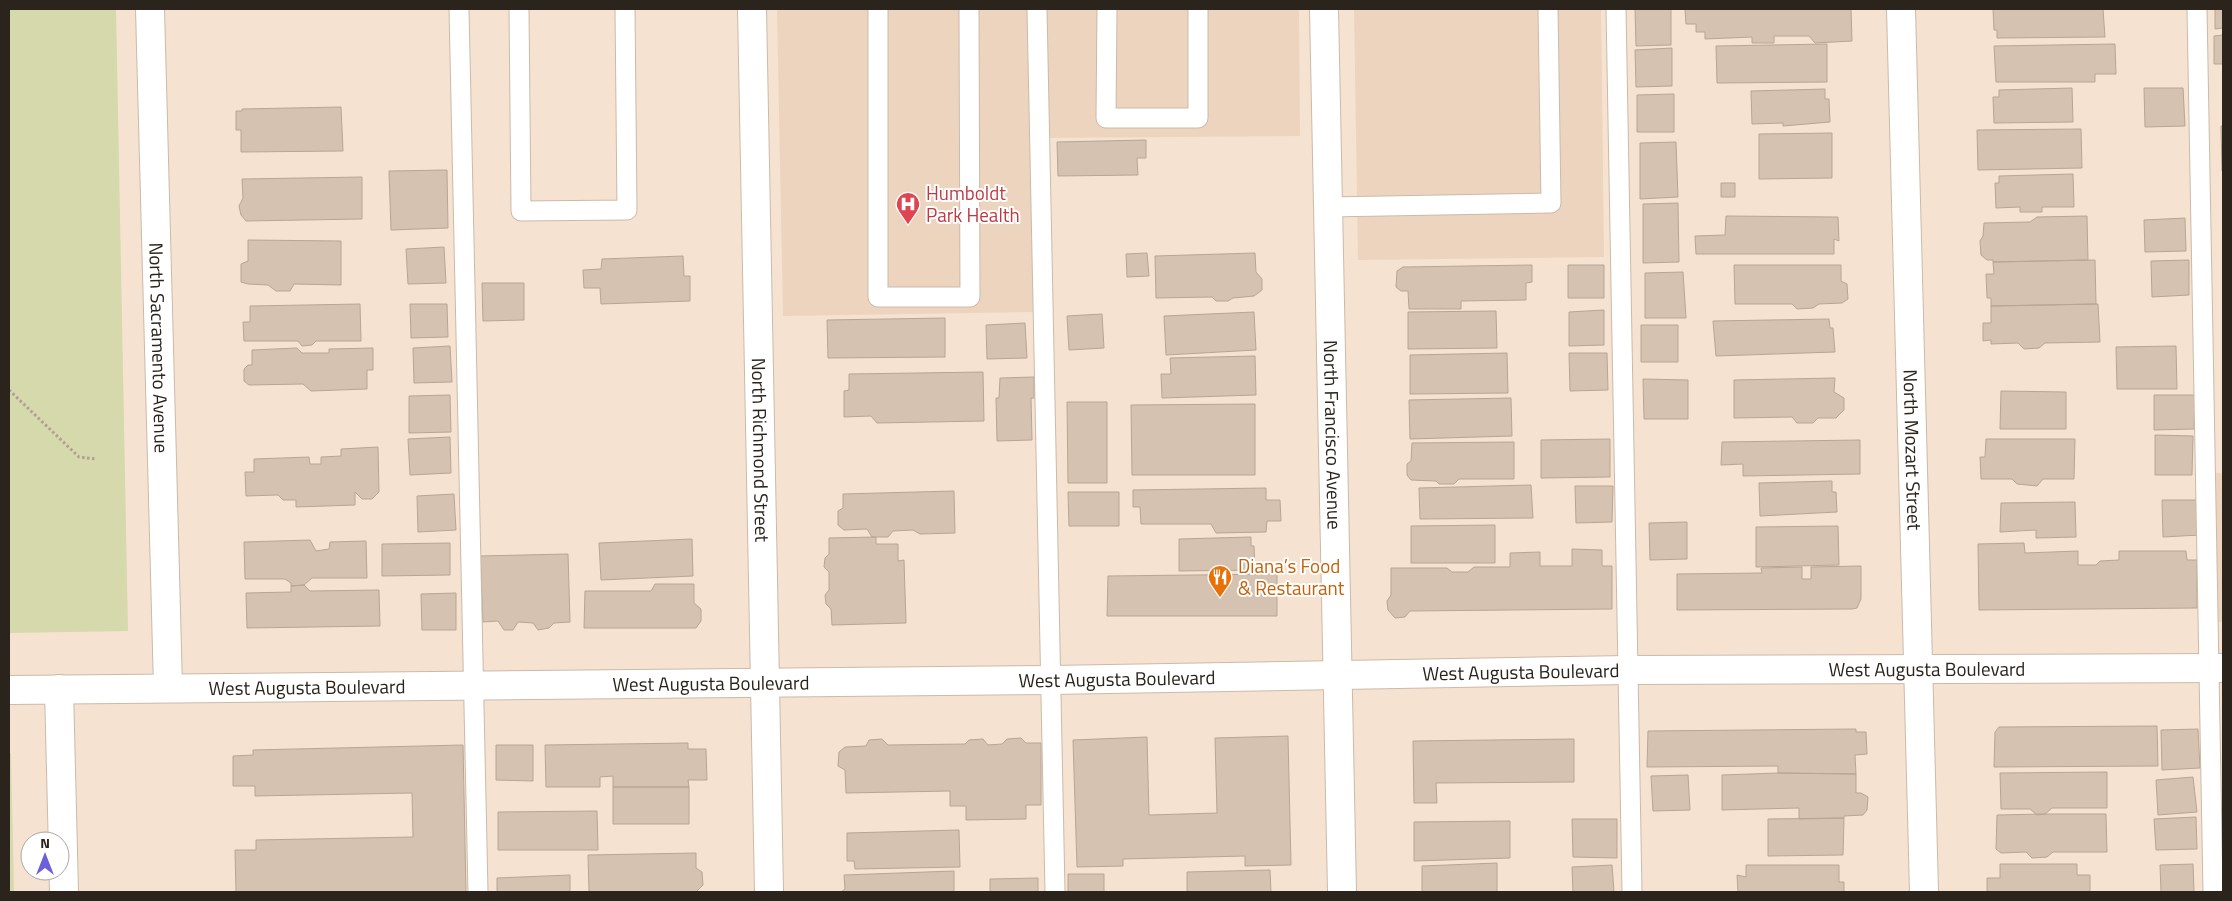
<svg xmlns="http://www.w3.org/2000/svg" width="2232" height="901" font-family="'Titillium Web',sans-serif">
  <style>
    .built { fill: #edd4be }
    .green { fill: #d5d9ac }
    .building { fill: #d5c2b1; stroke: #b8a695 }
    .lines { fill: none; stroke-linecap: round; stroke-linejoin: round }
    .service-casing { stroke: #ccbaa9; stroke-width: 21 }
    .minor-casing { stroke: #ccbaa9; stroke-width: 30 }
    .tertiary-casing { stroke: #ccbaa9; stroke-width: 30 }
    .path { stroke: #afa092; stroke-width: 3; stroke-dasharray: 2.5 2.5; stroke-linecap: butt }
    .service { stroke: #fff; stroke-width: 19 }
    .minor { stroke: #fff; stroke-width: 28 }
    .tertiary { stroke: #fff; stroke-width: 28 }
    .labels { text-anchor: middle; stroke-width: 4; stroke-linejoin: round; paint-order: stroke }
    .health-label { font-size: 19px; fill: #be3a42; stroke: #fff; text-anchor: start }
    .street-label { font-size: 19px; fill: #2b241d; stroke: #fff }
    .food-label { font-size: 19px; fill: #c56008; stroke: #fff; text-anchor: start }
  </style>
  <rect width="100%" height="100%" fill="#f5e2d0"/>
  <path class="built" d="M777 9H1299L1300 136 1034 138 1037 312 783 316Z
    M1354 9H1601L1604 257 1358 260Z
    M2212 473H2223V622H2215Z"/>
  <path class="green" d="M9 9H116L128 631 9 633Z
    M9 753H11L14 892H9Z"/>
  <path class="building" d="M1635 9H1671V45L1636 46Z
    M1685 9H1851L1852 41 1815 43 1809 36H1774V43H1752V37L1705 39V32H1696V24H1686Z
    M1993 9H2103L2105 37 1997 38V30H1994Z
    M2215 9H2223V28L2215 29Z
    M2223 35V64H2214V36Z
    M1827 44V82L1717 83 1716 46Z
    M2115 44 2116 74H2095V82H1996L1994 46Z
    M1672 48V86L1636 87 1635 50Z
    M2072 88 2073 122 1994 123 1993 97H1999V90Z
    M2144 88H2183L2185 126 2145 127Z
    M1825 89V99H1829L1830 122 1783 126V123L1752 124 1751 91Z
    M1674 94V132H1637V95Z
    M341 107 343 151 241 152V130H236V111H242V109Z
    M2221 126H2223V171H2222Z
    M2081 129 2082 168 1978 170 1977 130Z
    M1832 133V178L1759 179V134Z
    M1146 140V158H1137L1138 175 1058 176 1057 142Z
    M1676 142 1678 197 1640 199V143Z
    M447 170 448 228 391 230 389 171Z
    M2073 174 2074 207H2042V212H2020V207L1996 208 1995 183H1999V176Z
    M362 177V219L246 221 241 215 239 206 243 198 242 179Z
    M1721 183H1735V197H1721Z
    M1678 203 1679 262 1643 263V204Z
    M1726 216 1838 217 1839 241 1834 239V254H1696L1695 236 1725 235Z
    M2087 216 2088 260 1993 262V260H1987L1981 255 1980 241 1983 236 1984 223 2030 222 2037 217Z
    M2185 218 2186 251 2145 252 2144 220Z
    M248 240 341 241V285L294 284 290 291H276L268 285 248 284 241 282V264L248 261Z
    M444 247 446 283 408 284 406 249Z
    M1147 253 1149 276 1127 277 1126 254Z
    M1255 253 1256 272 1262 279V290L1254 296 1233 298 1228 301H1216L1212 297 1156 298 1155 256Z
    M683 256 684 276H690V301L601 304 600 288H584L583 270 601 269 602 259Z
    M2095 260 2096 304 1991 306V298H1987L1986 274H1994L1993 262Z
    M2189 260V295L2152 297 2151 261Z
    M1532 265V282L1526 283V300L1461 301V309H1409L1408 291H1401L1396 287 1397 271 1403 267Z
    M1568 265H1604V298H1568Z
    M1734 265H1841V281L1847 284 1848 299 1842 303 1819 304 1813 308 1797 309 1792 304H1735Z
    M1683 272 1686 318H1645V273Z
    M482 283H524V320L483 321Z
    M360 304 361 341H316L312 345 302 346 298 341H244L243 322H250V306Z
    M410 304H447L448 337 411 338Z
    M2098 304 2100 342 2045 343 2039 348 2024 349 2018 343 1991 344V340L1983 341V323H1991V306Z
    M1604 310V345L1569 346V312Z
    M1496 311 1497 348 1408 349V312Z
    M1254 312 1256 350 1166 355 1164 316Z
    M1102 314 1104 348 1069 350 1067 316Z
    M945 318V357L828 358 827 320Z
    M1829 319 1830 328H1833L1835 352 1716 356 1713 321Z
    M1025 323 1027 358 987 359 986 325Z
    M1641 325H1678V362H1641Z
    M450 346 452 382 414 383 413 348Z
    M2176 346 2177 389H2117L2116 347Z
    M297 348 302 353H329V349L373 348V370H367V389L311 391 303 384 249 385 244 381V369L248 365H252V350Z
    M1507 353 1508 393 1410 394V355Z
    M1569 353H1607L1608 390 1570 391Z
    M1255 356 1256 395 1162 398 1161 374H1171L1170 358Z
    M983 372 984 421 877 423 871 416 844 417V391L849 390V374Z
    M1034 377V398H1031L1032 440 997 441 996 398H999L1000 378Z
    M1835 378 1834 392 1844 398V410L1836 418H1818L1813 423H1797L1792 417 1734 418V380Z
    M1643 379 1688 380V419H1644Z
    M2001 391 2066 392V429H2000Z
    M450 395 451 432 409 433V396Z
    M2154 395H2195L2194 429 2154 430Z
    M1511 398 1512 436 1410 439 1409 400Z
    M1067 402H1107V483H1068Z
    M1255 404V475H1132L1131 405Z
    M2155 435 2193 436 2192 475H2155Z
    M450 437 451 473 410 475 408 439Z
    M1610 439V477L1541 478V440Z
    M1986 439H2075L2074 479H2043L2037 486 2017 484 2012 479H1981L1980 457H1985Z
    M1860 440V474L1743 476V464L1721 465 1722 442Z
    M1514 442V479H1459L1454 484H1439L1436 481 1411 480 1407 475V464L1411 461 1412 443Z
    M378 447 379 492 372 499H362L355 492V505L296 507V500H283L278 495 246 496 245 472H254V459L309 457 310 464H321V457L341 456V449Z
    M1832 481V492H1836L1837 512 1760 516 1759 483Z
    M1531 485 1533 518 1420 519 1419 488Z
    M1575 486H1613L1612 522 1576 523Z
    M1266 488V500H1280L1281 521H1267L1266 532 1216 533 1211 524H1141L1140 507H1133V490Z
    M954 491 955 533 920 534 913 530 893 531 888 537H872L867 529 844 530 838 525V511L843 508V494Z
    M1068 492H1119V526H1069Z
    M454 494 456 530 418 532 417 496Z
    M2162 500H2198L2200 535 2163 537Z
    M2075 502 2076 537 2036 538V530L2000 532 2001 503Z
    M1687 522V559L1650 560 1649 523Z
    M1495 525V563H1411V526Z
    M1838 526 1839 565 1756 567V527Z
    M876 537V544H898V561L904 560 906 623 832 625 831 609 826 604 825 595 829 590V572L824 567 825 558 829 554V538Z
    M1251 537V546H1254L1255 570 1179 571V539Z
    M692 539 693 576 601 580 599 543Z
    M310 540 316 551 329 549 330 542 366 541 367 578H312L304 585 291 586V583L285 579H245L244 542Z
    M450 543V575L382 576V544Z
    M2024 543 2025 553 2078 551V565H2096L2100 561 2119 560V551H2186L2187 560H2197V608L1979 610 1978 544Z
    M1572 549 1602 550V566H1612V609L1410 611 1405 617 1395 618 1388 610 1387 601 1391 595V568H1447L1452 572H1468L1474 567H1510V553L1540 552V566H1572Z
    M568 554 570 622 554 623 549 628 538 630 533 623 518 622 513 630H504L498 621 483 622 480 556Z
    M1861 566V599L1857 608 1852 609 1677 610V574L1762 573 1761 568 1802 567V579H1811V567Z
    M1277 574V616H1107L1108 576Z
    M655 584H694V603L701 609V621L696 628H584L585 591H651Z
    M304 585 310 591 379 590 380 626 247 628 246 593 291 592V586Z
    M456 593V630H422L421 594Z
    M2157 726 2158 766 1994 767 1995 732 1999 727Z
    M1856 729V732H1866L1867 754 1855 755 1856 774 1778 773V766L1647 767 1648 731Z
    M2198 729 2200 768 2162 770 2161 730Z
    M1288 736 1291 865 1245 866V856L1123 859V866L1077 867 1073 740 1147 737 1149 815 1217 813 1215 738Z
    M1021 738 1026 743H1041V805H1026V819L966 820V806H950V791L846 793 845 770 838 766 839 752 845 747 866 746 869 740 882 739 888 745 965 744 969 740 983 739 988 745 1002 744 1007 739Z
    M1574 739V782L1436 783 1437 803H1414L1413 741Z
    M688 743V749H706L707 780H688L689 787H613V776L600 777V787H546L545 745Z
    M463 745 466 892H236L235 850H256V840L413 837 412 793 255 796V786H233V756L253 755V750Z
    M496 745H533V781L496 780Z
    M2107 772V808H2052L2045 814 2037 815 2030 809H2001L2000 773Z
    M1778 773 1856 774V793H1861L1868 797 1867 810 1863 815 1844 816V818L1799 819V808L1722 810V775Z
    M1688 775 1690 810 1653 811 1651 776Z
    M2193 777 2197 812 2158 815 2156 780Z
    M613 787H689V824H613Z
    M597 811 598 850H498V812Z
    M2045 814H2106L2107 852H2053L2047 857 2032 858 2026 852 2001 853 1996 849 1997 815Z
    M2196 817 2197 849 2156 850 2154 819Z
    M1844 818 1843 855 1768 856V819Z
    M1572 819H1617V858L1573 857Z
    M1510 821V858L1414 861V822Z
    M959 830 960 867 855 869 854 861H847V833Z
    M696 853V868L702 872 703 885 696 892H589L588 855Z
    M1497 863V892H1422V866Z
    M2000 864H2077V875H2090V892H1987V878H2000Z
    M2193 864 2194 892H2161L2160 865Z
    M1612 865 1614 892H1573L1572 867Z
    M1746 865H1839V882H1844V892H1738L1737 875 1746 877Z
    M1270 870 1271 892H1187V872Z
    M954 871V892H841L845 889 844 875Z
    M1068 874H1104V892H1068Z
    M570 875V892H497V878Z
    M1038 878V892H990V879Z"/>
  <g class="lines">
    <g class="service-casing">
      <path id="service" d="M459 9 478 892
        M519 9 521 211 627 210 625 9
        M878 9V297H970L969 9
        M1037 9 1055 892
        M1107 9 1106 118H1198V9
        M1616 9 1632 892
        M2197 9 2213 892
        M1328 207 1551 203 1548 9"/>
    </g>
    <g class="minor-casing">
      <g id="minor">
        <path id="s1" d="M150 9 168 687"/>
        <path id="s2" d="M752 9 769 892"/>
        <path id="s3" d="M1324 9 1342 892"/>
        <path id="s4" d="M1901 9 1924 892"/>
        <path d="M59 689 64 892"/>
      </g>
    </g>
    <g class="tertiary-casing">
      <g id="tertiary">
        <path id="s5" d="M9 690 1051 680 1628 670 2223 668"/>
      </g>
    </g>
    <path class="path" d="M9 390 79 457 96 459"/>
    <use href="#service" class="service"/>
    <use href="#minor" class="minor"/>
    <use href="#tertiary" class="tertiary"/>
  </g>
  <defs>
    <g id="hospital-pin" transform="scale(1.25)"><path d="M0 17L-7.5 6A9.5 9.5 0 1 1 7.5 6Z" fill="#e0444e" stroke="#fff"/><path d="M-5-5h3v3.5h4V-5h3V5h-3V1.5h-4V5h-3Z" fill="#fff"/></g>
    <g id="restaurant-pin" transform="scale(1.25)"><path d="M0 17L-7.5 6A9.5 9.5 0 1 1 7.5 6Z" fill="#e8710a" stroke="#fff"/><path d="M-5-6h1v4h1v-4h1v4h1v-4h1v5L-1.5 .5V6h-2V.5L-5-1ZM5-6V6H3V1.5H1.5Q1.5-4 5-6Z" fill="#fff"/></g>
  </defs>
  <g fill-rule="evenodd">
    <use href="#hospital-pin" x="908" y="204"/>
    <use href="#restaurant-pin" x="1220" y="577"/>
  </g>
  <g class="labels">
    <g class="health-label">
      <text x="926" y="200">Humboldt<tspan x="926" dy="22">Park Health</tspan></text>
    </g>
    <g class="street-label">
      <text dy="7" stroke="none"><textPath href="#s1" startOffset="339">North Sacramento Avenue</textPath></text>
      <text dy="7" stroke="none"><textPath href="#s3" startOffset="426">North Francisco Avenue</textPath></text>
      <text dy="7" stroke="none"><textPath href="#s2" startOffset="441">North Richmond Street</textPath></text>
      <text dy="7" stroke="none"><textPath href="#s4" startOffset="441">North Mozart Street</textPath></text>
      <text dy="7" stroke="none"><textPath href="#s5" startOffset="1918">West Augusta Boulevard</textPath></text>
      <text dy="7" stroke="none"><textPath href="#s5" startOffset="1512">West Augusta Boulevard</textPath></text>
      <text dy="7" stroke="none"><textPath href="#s5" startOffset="1108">West Augusta Boulevard</textPath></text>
      <text dy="7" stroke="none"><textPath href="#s5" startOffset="702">West Augusta Boulevard</textPath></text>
      <text dy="7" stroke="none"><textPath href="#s5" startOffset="298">West Augusta Boulevard</textPath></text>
    </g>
    <g class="food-label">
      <text x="1238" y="573">Diana’s Food<tspan x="1238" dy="22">&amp; Restaurant</tspan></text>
    </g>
  </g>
  <rect width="2232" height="901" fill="none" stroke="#2b241d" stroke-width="20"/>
  <g transform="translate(45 856)"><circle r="24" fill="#ffffff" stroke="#aaa7a5"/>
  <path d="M0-4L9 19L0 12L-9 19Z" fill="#6c5fd9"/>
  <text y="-8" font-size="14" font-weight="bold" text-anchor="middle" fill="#2b241d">N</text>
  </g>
</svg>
